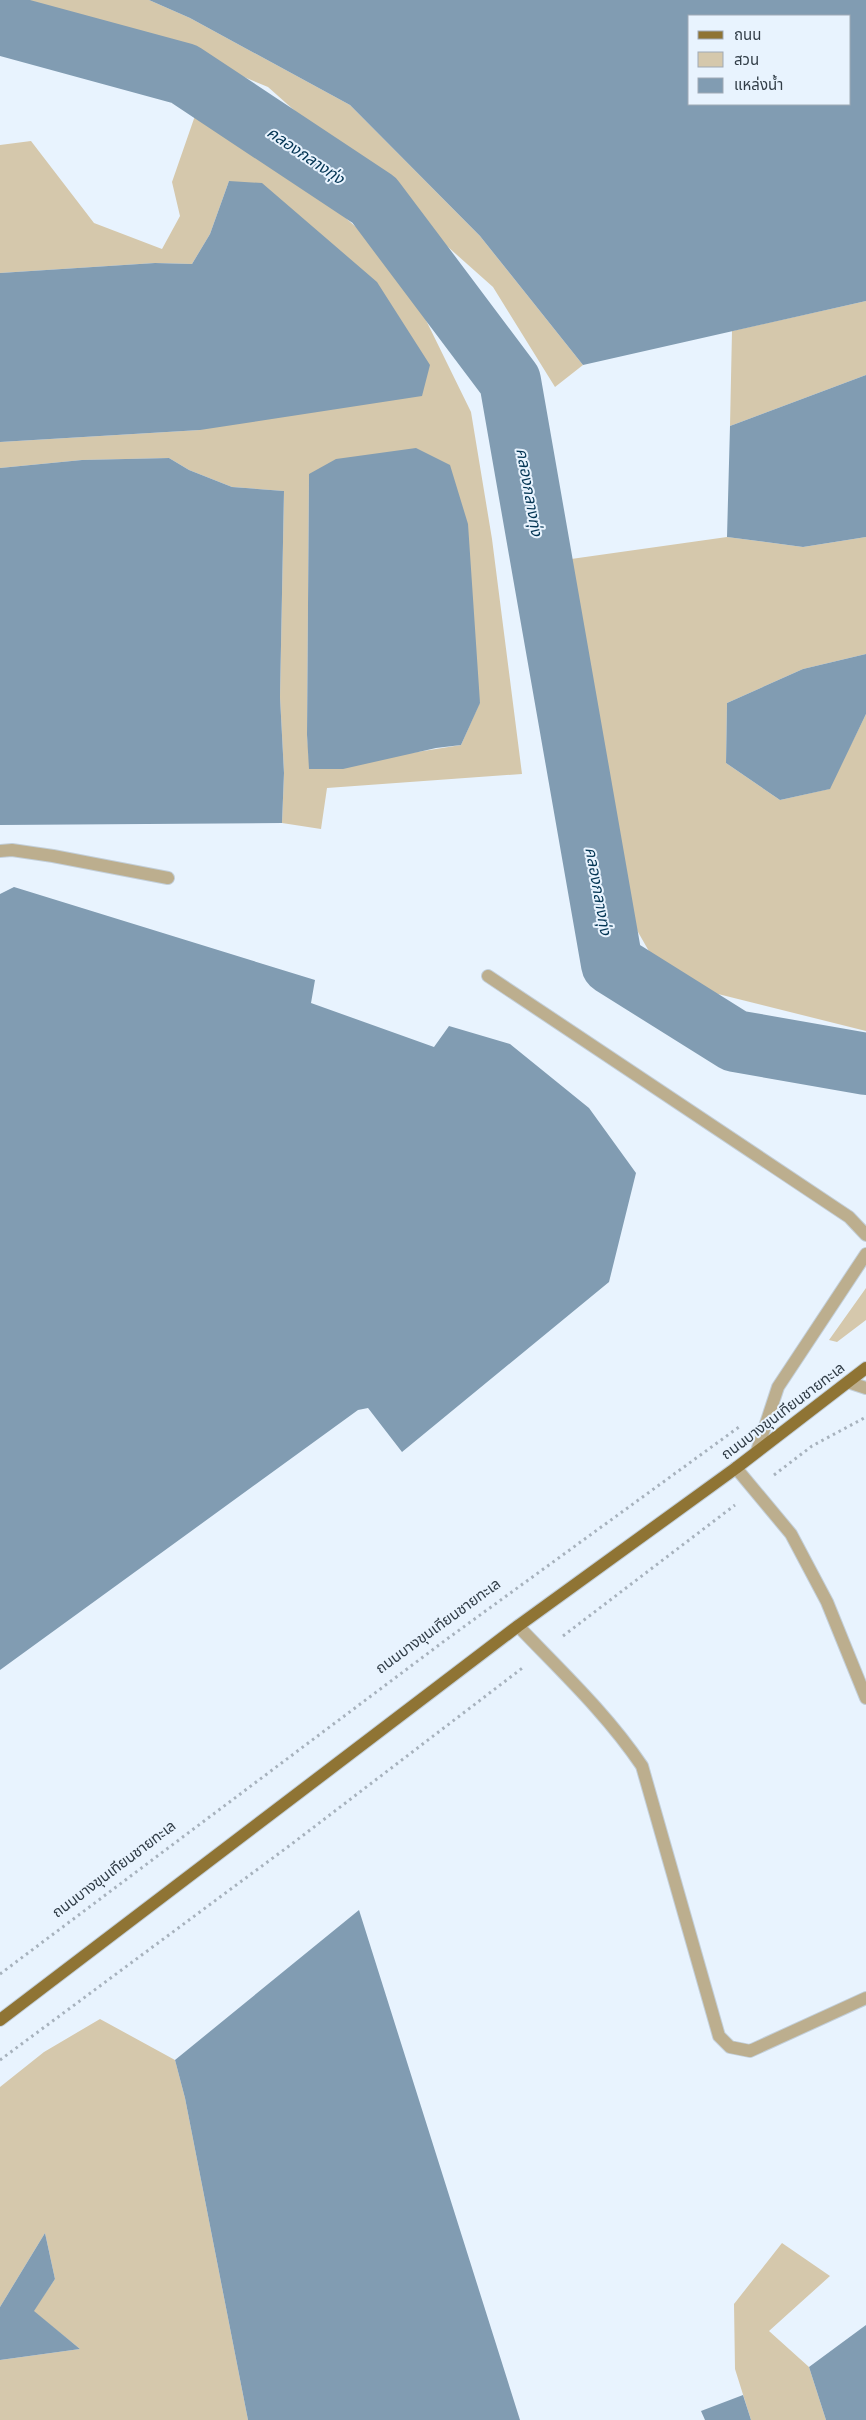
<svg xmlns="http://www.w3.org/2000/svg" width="866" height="2420" font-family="'IBM Plex Sans','Noto Sans Thai',sans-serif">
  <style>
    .green { fill: #d5c8ac; fill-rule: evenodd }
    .water { fill: #819cb2; fill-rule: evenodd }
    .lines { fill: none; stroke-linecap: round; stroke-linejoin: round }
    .river { stroke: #819cb2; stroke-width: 62 }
    .minor-casing { stroke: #c3cfd9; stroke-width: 14 }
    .major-casing { stroke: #c3cfd9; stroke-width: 14 }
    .path { stroke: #a7b2bd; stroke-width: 3; stroke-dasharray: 2.5 4; stroke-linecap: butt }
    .minor { stroke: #bcae8e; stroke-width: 12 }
    .major { stroke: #8f7434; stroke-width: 12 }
    .labels { text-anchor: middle; stroke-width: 4; stroke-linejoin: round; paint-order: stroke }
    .street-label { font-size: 15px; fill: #313d47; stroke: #e8f3fe }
    .water-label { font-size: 16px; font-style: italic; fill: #023453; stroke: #e8f3fe }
  </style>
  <rect width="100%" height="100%" fill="#e8f3fe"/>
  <path class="green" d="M12 0H149L190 18 350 105 480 236 583 365 555 387 493 287 268 87 141 34Z
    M197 110 272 153 382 250 421 310 471 412 492 539 522 774 327 788 321 829 282 823 284 773 280 697 284 491 232 487 189 470 169 458 82 460 0 468V442L200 430 229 181 210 234 192 264 155 263 0 273V145L31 141 94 223 162 249 180 216 172 182ZM309 474 480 702 461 745 310 769 307 735Z
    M866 301V375L730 426 732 331Z
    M727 537 803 547 866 537V654L803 669 727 703 726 763 780 800 829 789 866 714V1031L666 981 630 918 564 560Z
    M866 1288V1320L837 1342 829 1340Z
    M100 2019 175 2060 185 2098 248 2420H0V2360L80 2349 33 2311 55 2279 45 2233 0 2307V2087L44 2052Z
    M782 2243 830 2276 769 2331 809 2367 826 2420H751L735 2369 734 2304Z"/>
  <path class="water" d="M149 0H866V301L583 365 480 236 350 105 190 18ZM690 16H850V104H690Z
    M229 181 262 183 377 282 430 365 422 396 200 430 0 442V273L155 263 192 264 210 234Z
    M866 375V537L803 547 727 537 730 426Z
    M416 448 450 465 468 524 480 703 461 745 436 748 343 769H309L307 735 309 474 336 459Z
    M169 458 189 470 232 487 284 491 280 697 284 773 282 823 0 825V468L82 460Z
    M866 654V714L830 789 780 800 726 763 727 703 803 669Z
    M14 887 315 980 311 1003 434 1047 449 1026 510 1044 589 1108 636 1173 609 1282 402 1452 368 1408 358 1410 0 1670V894Z
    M359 1910 520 2420H248L185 2098 175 2060Z
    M45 2233 55 2279 34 2311 80 2349 0 2360V2307Z
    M866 2325V2420H826L809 2367Z
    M743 2395 751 2420H705L701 2411Z"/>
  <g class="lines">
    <path class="river" d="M0 24 184 74 374 200 510 381 612 964 735 1041 866 1064"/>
    <g class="minor-casing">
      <path id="minor" d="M0 851 12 850 53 856 168 878
        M488 976 849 1217 866 1235
        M848 1382 866 1388
        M757 1451 778 1387 866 1254
        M736 1468 791 1534 827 1602 866 1698
        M518 1626C561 1671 607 1714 642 1766L719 2036 730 2047 750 2051 866 1998"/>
    </g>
    <g class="major-casing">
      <path id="major" d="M0 2020 518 1626 736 1468 866 1368"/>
    </g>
    <path class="path" d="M774 1475 812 1446 866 1417
      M563 1636 735 1505
      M0 1974 447 1639 739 1427
      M0 2060 293 1843 525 1666"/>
    <use href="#minor" class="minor"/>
    <use href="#major" class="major"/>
  </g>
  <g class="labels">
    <g class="street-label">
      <text transform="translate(783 1411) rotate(-37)" y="5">ถนนบางขุนเทียนชายทะเล</text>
      <text transform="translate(438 1626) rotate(-36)" y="5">ถนนบางขุนเทียนชายทะเล</text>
      <text transform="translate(114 1869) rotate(-37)" y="5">ถนนบางขุนเทียนชายทะเล</text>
    </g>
    <g class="water-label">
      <text transform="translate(306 155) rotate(34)" y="6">คลองกลางทุ่ง</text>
      <text transform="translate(530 492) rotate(80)" y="6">คลองกลางทุ่ง</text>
      <text transform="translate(599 891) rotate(80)" y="6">คลองกลางทุ่ง</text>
    </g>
  </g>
  <rect x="688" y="15" width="162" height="90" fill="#e8f3fe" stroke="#9faab5"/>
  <rect x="698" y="31" width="25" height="8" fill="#8f7434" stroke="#9faab5"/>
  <text x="734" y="40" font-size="15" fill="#313d47">ถนน</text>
  <rect x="698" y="52" width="25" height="15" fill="#d5c8ac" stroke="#9faab5"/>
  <text x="734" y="65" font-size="15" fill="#313d47">สวน</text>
  <rect x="698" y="78" width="25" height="15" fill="#819cb2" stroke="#9faab5"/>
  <text x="734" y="90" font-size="15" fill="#313d47">แหล่งน้ำ</text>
</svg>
